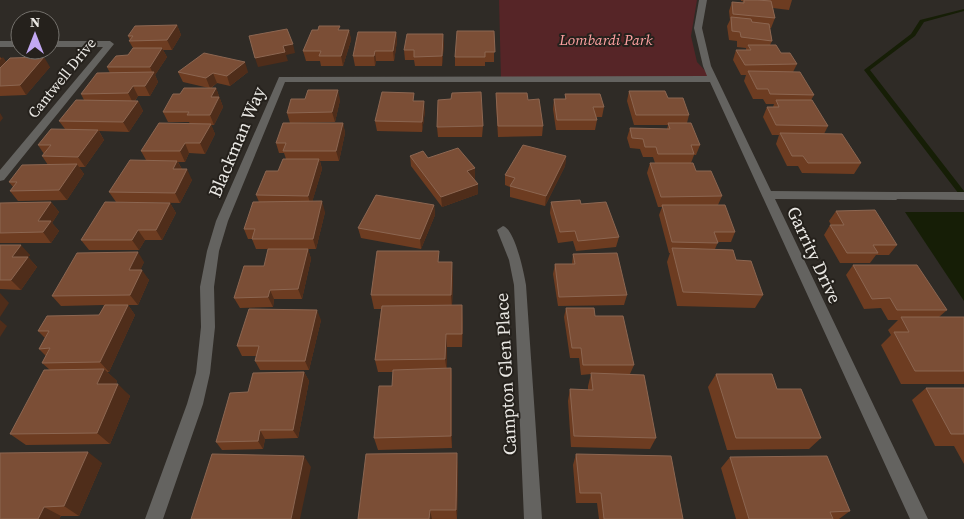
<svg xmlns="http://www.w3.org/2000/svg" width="964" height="519" font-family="'Source Serif 4',serif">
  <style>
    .green { fill: #562527 }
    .water { fill: #161e06 }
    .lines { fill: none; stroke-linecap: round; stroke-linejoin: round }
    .stream { fill: #161e06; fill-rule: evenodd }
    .service { fill: #646360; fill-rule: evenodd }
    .minor { fill: #646360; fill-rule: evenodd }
    .wall { fill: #6d3c21 }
    .shaded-wall { fill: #4f2d1a }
    .building { fill: #7b4e36; stroke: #8c6651 }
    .labels { text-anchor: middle; stroke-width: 4; stroke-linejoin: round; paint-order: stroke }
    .far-park-label { font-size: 15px; font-style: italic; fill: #ffa2a2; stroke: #25211c }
    .far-street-label { font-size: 15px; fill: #eae8e4; stroke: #25211c }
    .street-label { font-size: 18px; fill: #eae8e4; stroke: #25211c }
  </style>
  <rect width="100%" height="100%" fill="#2f2b26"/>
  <path class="green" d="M499 0H697L691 36 697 62 713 79H501Z"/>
  <path class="water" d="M905 212H964V301Z"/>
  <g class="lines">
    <path class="stream" d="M964 9V11L924 22 915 36 870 70 964 191V198H962L864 70 911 34 920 20Z"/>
    <path class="service" d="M896 192H964V200L892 199 890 196 892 193Z"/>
    <path class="minor" d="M699 0H707L702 28 711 66 771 191 896 192 902 196 896 200 775 199 928 519H910L710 82H285L228 221 219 251 214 287 215 327 210 373 203 404 163 519H145L187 404 196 373 201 327 200 287 207 251 216 221 279 77 707 76 703 66 694 28Z
      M0 41H20V47H0Z
      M50 41H110L114 44 4 180 0 181V170L103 47H50Z
      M503 226C515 229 524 273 526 285L542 519H524L514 285 509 260 497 230Z"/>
  </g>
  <path class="wall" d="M741 0H792L789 10 773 8 775 18 771 28H770L772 41 770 45 781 53 797 64 793 72 814 95 811 100 828 126 824 134 861 163 854 174 802 173 798 166H787L776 144 779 135H772L763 117 767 107H773L774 104H766L763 99H753L744 81 746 75H741L733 60 736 50H746V48L737 47V41L729 40 727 26 730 20 729 11 732 2 742 3 743 1H741Z
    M177 25 181 35 172 50H163L167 57 155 75 158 82 150 96H138L135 101H138L143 111 129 132 99 131 104 140 85 167H79L84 174 67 200 18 201 10 191 13 187 9 182 48 165 42 156 44 154 38 145 65 129 59 121 84 100 81 94 110 73 107 67 128 55 133 48 129 41 130 40 128 36Z
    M341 30H349L351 40 343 66H321L320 61H306L303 51Z
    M494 31V62H485V66H455V57Z
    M396 32 397 41 394 61H376L375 66H355L353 56Z
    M444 43 442 66H415L414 60H405L404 50Z
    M0 57 6 62 50 67 26 95 0 96Z
    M178 72H248L230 86 217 83 211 88H216L223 107 214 125H211L215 134 205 154 189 153 185 162H178L182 169 192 180 180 203 116 202 109 192 146 160 141 151 190 124 189 122H168L163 112 180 94 209 88 183 82Z
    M629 91 668 98 689 115 687 123 700 145 696 155H694L691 163 696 171 722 196 718 205 735 232 731 242H718L715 249 736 260 763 295 755 308 677 306 667 262 670 253H669L659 215 662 207H658L647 173 650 163H655L653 157H643L640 149 630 148 627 138 630 128 667 129 668 125H634L627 101Z
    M496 93 528 100 543 126 542 136 498 137 496 103Z
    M565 94 604 107 602 117H596L597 120 595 130H556L553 109 554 99H565Z
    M340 100 335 122 290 123 287 113Z
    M425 111 422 132 377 131 375 121Z
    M343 123 345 133 339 161H320L322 169 312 202 325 212 316 249H308L311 259 302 299H274L273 307 240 308 234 298 264 266 306 249H256L252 239H248L244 229 259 202 256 195 278 171 286 159 284 153H279L276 143Z
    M483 126 482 137H438L437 127Z
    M410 156 428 158 475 168V179H474L478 184V194L442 207 411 166Z
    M566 156 565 166 545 206 510 197V187L505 185V175Z
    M51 202 59 212 52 223 59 231 51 243H0V203Z
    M551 202 581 204 619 237 616 247 576 251 573 241 558 243 550 213Z
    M170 203 176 213 162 240H145L139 250H89L81 240Z
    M434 205 435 215 421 249 361 238 358 228Z
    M836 211 897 245 889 255H876L870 263H840L824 235 830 225H831L829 221Z
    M0 245 30 255 28 257 37 267 21 290 0 289Z
    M573 254 627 295 624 305 558 306 553 274 555 264H572Z
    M144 262 140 270 149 280 138 305H116H128L135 315 109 372H107L117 381 116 384 130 396 110 444 26 445 10 434 50 370 42 363 46 356 39 349 45 338 38 331 99 315 104 305 61 306 52 296Z
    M440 262 453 276 452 305 463 319 462 347H447V368H451L452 381V448L378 450 374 438 392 386 393 372H378L375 360 381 309H374L371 295Z
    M853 265 947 310 939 317H964V384H901L881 345 891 335 888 330 898 320H888L881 308 864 309 846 275Z
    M566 308 595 316 634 365 630 374 656 438 650 449 571 447 568 401 570 389 588 390V386L591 374 581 375 579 358H570L564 317Z
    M321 320 309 370H260L255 361 256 356H242L237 346Z
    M304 372 309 381 298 438 265 439 263 449 222 450 216 442 248 392Z
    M716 374 777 389 821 438 809 449 727 450 708 387Z
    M926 388H964V464L954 446H935L912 400Z
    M576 454 683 519H599L597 503H576L573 465Z
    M730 457 850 511 839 519H736L721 468Z
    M102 463 79 516H61L59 519H0Z
    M458 464 457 519H358Z"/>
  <path class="shaded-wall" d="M177 25 181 35 172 50 167 40Z
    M349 30 351 40 343 66 341 56Z
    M396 32 397 41 394 61 393 51Z
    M443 34 444 43 442 66V56Z
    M293 44 295 53 286 55 288 61 258 67 255 58 283 46Z
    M162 48 167 57 155 75 158 82 150 96 145 86 153 74 150 67Z
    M375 51 376 61 375 66 374 56Z
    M3 57 10 67 0 77V60Z
    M44 57 50 67 26 95 20 85Z
    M245 62 248 72 230 86 227 76Z
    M213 73 217 83 210 88 206 78Z
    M133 86 138 96 133 103 128 93Z
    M216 88 223 107 214 125 210 115 211 97Z
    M338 90 340 100 335 122 332 112Z
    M138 101 143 111 129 132 123 122Z
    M424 101 425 111 422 132V122Z
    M0 113 3 118 0 122Z
    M343 123 345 133 339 161 336 151Z
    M211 124 215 134 205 154 200 143Z
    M98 130 104 140 85 167 78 157Z
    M185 143 189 153 185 162 180 151Z
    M566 156 565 166 545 206 546 196Z
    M319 159 322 169 311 206 308 196Z
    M177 161 183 171 173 169Z
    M77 164 84 174 67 200 59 190Z
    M475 168V179L468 182 467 171Z
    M187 169 192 180 180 203 175 193Z
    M478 184V194L442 207 441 197Z
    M322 201 325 212 316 249 313 239Z
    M51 202 59 212 52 223 59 231 51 243 43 232 38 221Z
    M170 203 176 213 162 240 156 230Z
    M434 205 435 215 421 249 420 239Z
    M138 230 145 240 139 250 132 240Z
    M21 245 30 255 28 257 37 267 21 290 11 280 12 257Z
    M308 249 311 259 302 299 298 289Z
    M138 252 144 262 136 280 129 270Z
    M452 262 453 276 452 309 451 295Z
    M142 270 149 280 138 305 130 295Z
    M270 290 274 299 273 307 268 297Z
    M0 293 9 303 0 317Z
    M128 305 135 315 109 372 100 362Z
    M462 305 463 319 462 347Z
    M317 310 321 320 309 370 305 361Z
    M0 320 7 326 0 337Z
    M446 334 447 347V372L445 359Z
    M451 368 452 381V448L451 436Z
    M104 369 117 381 110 397 97 384Z
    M304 372 309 381 298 438 293 430Z
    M118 384 130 396 110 444 97 433Z
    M260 430 265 439 263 449 258 441Z
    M88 452 102 463 79 516 64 506Z
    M457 453 458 464 457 519 456 510Z
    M304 456 311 467 300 519H291Z
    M44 507 61 516 59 519H38Z
    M430 510 432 519H429Z"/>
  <path class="building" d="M744 0H757L771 1 775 18 733 14 732 2 744 3Z
    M731 17 751 19 752 22 769 24 772 41 741 37 740 32 732 31Z
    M177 25 167 40 129 41 133 36H128L135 26Z
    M319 26H340L338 30H349L341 56H319L321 51H303L312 30H318Z
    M287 29 293 44 283 46 285 52 255 58 249 36Z
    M457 31H494L495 52H485V57H455Z
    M358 32H396L393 51H375L374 56H353Z
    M407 34H443L442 56 414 57V50H404Z
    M748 45H776L781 53H790L797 64 745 65 736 50H751Z
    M133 48H162L150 67H107L116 56 128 55Z
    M204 53 245 62 227 76 213 73 206 78 178 72Z
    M44 57 20 85 0 86V68L10 58Z
    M748 71 800 72 814 95 770 94 768 89H757Z
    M154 72 145 86H133L128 93 81 94 97 73Z
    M184 88H216L211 97H219L210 115H187L189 112H163L173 94H180Z
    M308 90H338L332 112 287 113 291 99H305Z
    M629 91H665L668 98H683L689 115H636Z
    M382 92 414 93 413 101H424L422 122 375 121Z
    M481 92 483 126 437 127 438 100 451 99 452 93Z
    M496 93H527L528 100 539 99 543 126H498Z
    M565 94H600L604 107H593L597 120H557L554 99H566Z
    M76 100 138 101 123 122 59 121Z
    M776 100H812L828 126 776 125 767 107H779Z
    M159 123 211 124 200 143H185L180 151H141Z
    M283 123H343L336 151H283L286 143H276Z
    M668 123H691L700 145H691L694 154H658L656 147H645L643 139 632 138 630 128 670 129Z
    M51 129 98 130 78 157 42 156 51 145H38Z
    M780 133 842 134 861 163H808L803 156H792Z
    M523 145 566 156 546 196 510 186 515 178 505 175Z
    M458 148 475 168 467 171 478 184 441 197 410 156 423 151 428 158Z
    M283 159H319L308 196 256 195 266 171H278Z
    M130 160 177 161 173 169H187L175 193 109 192Z
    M650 163H693L696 171H711L722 196 661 197Z
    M77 164 59 190 10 191 17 182H9L22 165Z
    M376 195 434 205 420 239 358 228Z
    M580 200 581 204 606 202 619 237 578 241 575 231 560 232 551 202Z
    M322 201 313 239H252L255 229H244L253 202Z
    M51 202 38 221H51L43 232 0 233V203Z
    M105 202 170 203 156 230H138L132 240H81Z
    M662 205H725L735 232H714L718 243 672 242Z
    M875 210 897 245H873L878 253H847L830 225H844L836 211Z
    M0 245H21L12 257H28L11 280H0Z
    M672 248 733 250 736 260 751 261 763 295 683 292Z
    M268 249H308L298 289 270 290 268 297 234 298 244 266H264Z
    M377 251H439L438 262H452L451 295H371Z
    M138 252 129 270H142L130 295 52 296 77 253Z
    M617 253 627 295 559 297 555 264H575L573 254Z
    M853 265H917L947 310H897L890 298 872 299Z
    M105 305H128L100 362 42 363 50 348 39 349 49 331H38L47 316 99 315Z
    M462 305V334H446L445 359 375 360 382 306Z
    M566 308H594L595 316H623L634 365H583L581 348H572Z
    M249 309 317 310 305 361H255L259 346H237Z
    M901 317H964V371H915L894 332H909Z
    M451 368V436L374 438 379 386H392L393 370Z
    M104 369 97 384H118L97 433 10 434 44 370Z
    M304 372 293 430H260L258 441 216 442 230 393 248 392 253 373Z
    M591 373 644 375 656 438 574 436 570 389 593 390Z
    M716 374H772L777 389H801L821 438H736Z
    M926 388H964V434H951Z
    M88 452 64 506 44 507 38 519H0V453Z
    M457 453 456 510H430L429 519H358L366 454Z
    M212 454 304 456 291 519H191Z
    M576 454 671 456 683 519H604L601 493H580Z
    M827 456 850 511 830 512 833 519H749L730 457Z"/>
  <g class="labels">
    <g class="far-park-label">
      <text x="606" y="45">Lombardi Park</text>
    </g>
    <g class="far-street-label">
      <text transform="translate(62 78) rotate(-51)" y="5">Cantwell Drive</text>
    </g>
    <g class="street-label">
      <text transform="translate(237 142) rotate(-67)" y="6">Blackman Way</text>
      <text transform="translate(814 255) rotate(65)" y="6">Garrity Drive</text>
      <text transform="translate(506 374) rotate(-93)" y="6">Campton Glen Place</text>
    </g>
  </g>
  <g transform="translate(35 35)"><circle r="24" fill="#25211c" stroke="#74716c"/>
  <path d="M0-4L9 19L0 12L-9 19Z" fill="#c2a8f3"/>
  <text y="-8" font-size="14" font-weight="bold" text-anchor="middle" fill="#eae8e4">N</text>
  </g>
</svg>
